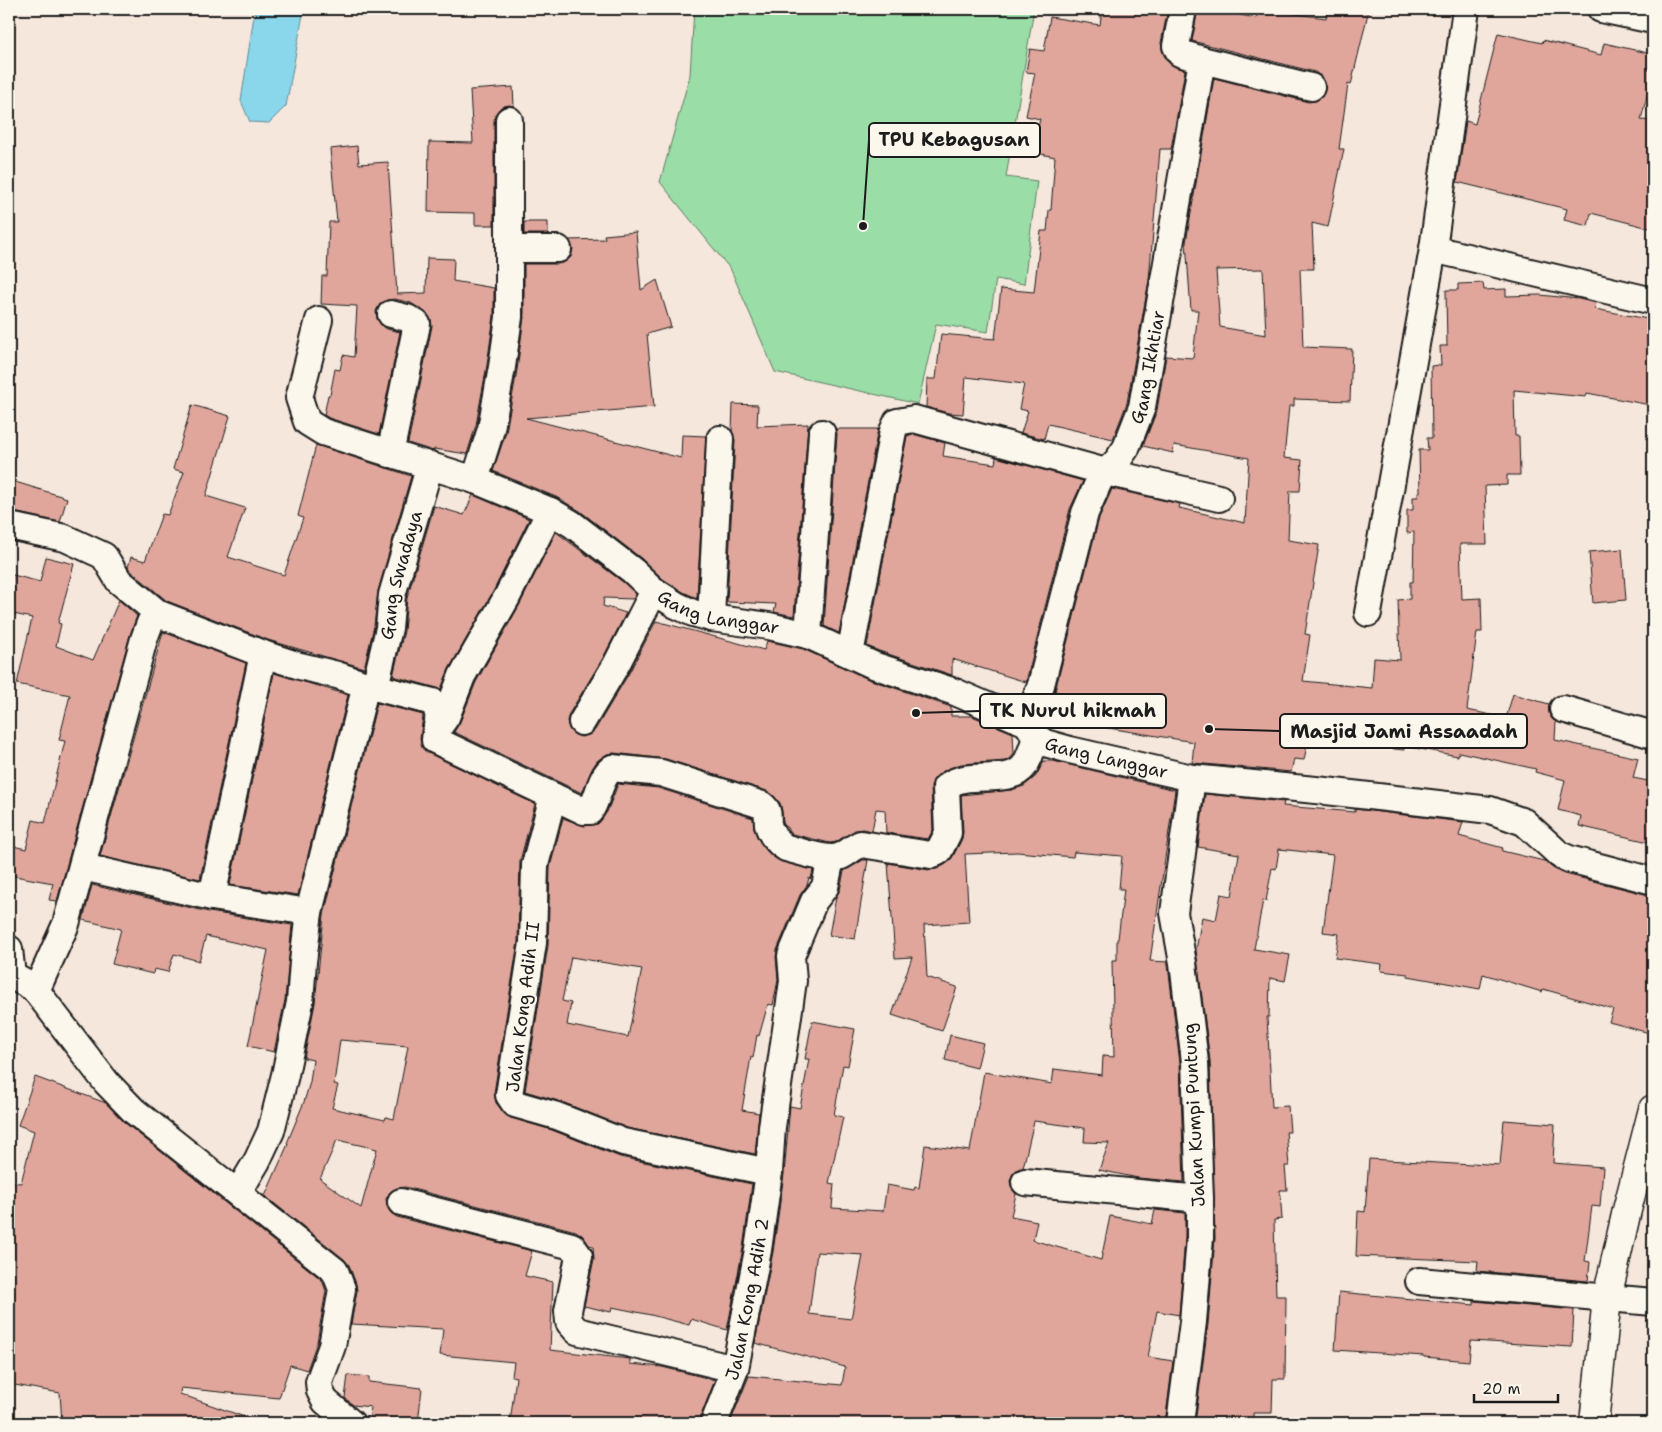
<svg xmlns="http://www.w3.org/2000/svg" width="1662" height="1432" font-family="'Shantell Sans',sans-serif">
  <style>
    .green { fill: #9bdda7; stroke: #5c7c62 }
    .water { fill: #8ad6eb; stroke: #5e8c98 }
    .building { fill: #e0a69c; stroke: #1c1c1c; fill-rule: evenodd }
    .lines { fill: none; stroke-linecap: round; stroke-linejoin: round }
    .street-casing { stroke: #1c1c1c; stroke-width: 30 }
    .primary-casing { stroke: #1c1c1c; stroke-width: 31 }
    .street { stroke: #fbf7ec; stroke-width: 26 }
    .primary { stroke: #fbf7ec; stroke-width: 28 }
    .labels { text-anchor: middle; stroke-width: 4.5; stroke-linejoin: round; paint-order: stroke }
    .street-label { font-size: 18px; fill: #1c1c1c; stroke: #fbf7ec }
    .leader { fill: none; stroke: #1c1c1c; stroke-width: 2 }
    .callout-dot { fill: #1c1c1c; stroke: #fbf7ec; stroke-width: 2 }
    .callout { fill: #fbf7ec; stroke: #1c1c1c; stroke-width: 2 }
    .callout-label { font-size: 19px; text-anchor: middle; font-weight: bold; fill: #1c1c1c }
  </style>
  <rect width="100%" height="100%" fill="#f6e7dc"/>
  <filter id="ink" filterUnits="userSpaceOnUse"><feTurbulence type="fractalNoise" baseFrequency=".02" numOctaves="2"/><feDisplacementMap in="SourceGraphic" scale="10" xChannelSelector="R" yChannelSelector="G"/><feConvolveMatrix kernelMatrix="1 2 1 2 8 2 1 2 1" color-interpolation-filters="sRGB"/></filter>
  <g filter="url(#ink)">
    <path class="green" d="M694 9H1034L1006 177 1037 181 1024 284 996 279 988 332 936 324 918 404 775 372 731 270 660 182 690 75Z"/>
    <path class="water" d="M255 9H304L286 106 269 123 250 122 241 101Z"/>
    <path class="building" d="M1102 9H1168L1161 43 1163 53 1167 61 1175 67 1185 70 1171 149H1160L1149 280 1127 403 1113 439 1048 424 1044 439 1021 433 1028 411 1019 409 1024 384 966 377 963 414 948 413 926 407 927 379H936L941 334 995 339 1001 289 1034 292 1041 231H1047L1049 210H1051L1055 157 1032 152 1040 119 1026 116 1035 73 1026 72 1030 49 1044 51 1050 17 1100 25Z
      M1198 9H1209L1256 18 1258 9 1326 18 1327 9H1369L1351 85 1348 84 1339 149H1344L1328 227 1312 223 1314 269H1300L1303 347 1352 349 1350 401 1294 399V406H1289L1284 458 1302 460 1300 491H1290L1288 540 1319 545 1305 634 1310 635 1303 681 1372 688 1374 658 1400 660 1398 600 1410 599V582H1413L1414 532 1407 533V510H1413V497H1418V492H1420L1419 450H1428L1427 438H1432L1431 366 1441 365 1440 346H1447L1446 290H1458V284L1483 283 1484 290 1506 289V296L1540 295 1579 299 1596 303 1595 309 1653 320V388L1650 405 1587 393 1586 397 1514 390 1515 436H1519L1520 475H1507V485L1485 486 1487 544H1460L1462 599 1481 598 1482 632H1477L1467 710 1506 718 1513 694 1549 704V713L1552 719 1556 722 1555 740 1638 758 1633 778 1653 782V843L1579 826 1581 816 1558 810 1565 780 1535 772 1536 769 1459 752 1458 756 1404 746V750L1308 740 1304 760 1294 759 1291 772 1194 763H1192L1194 742 1053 719 1054 710 1105 707 1055 691 1099 518 1112 489 1180 504 1179 508 1245 523 1249 458 1174 445 1173 453 1143 446 1157 410 1166 356 1193 358 1198 310H1191L1186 242 1214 78 1308 102 1316 101 1322 97 1325 91V83L1322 77 1315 72 1192 41ZM1263 269 1266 335 1220 327 1216 270Z
      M1498 33 1542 43 1543 40 1601 55 1604 43 1652 54 1648 70 1653 71 1641 120 1653 121V229L1591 213 1588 226 1564 220 1567 209 1457 182 1466 121 1475 124Z
      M513 87 514 106 509 105 501 107 496 113 494 120V225H475V213L428 212 429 142 473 143 470 90Z
      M357 146 359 164 388 162 397 294 426 293 427 258 454 259 453 281 494 288V316L487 365 476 425 467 454 434 449V451L430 450 408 443 432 326 431 319 425 312 411 303 395 299 387 300 380 304 376 311 377 319 381 325 387 329 400 332 379 434 329 418 324 415 328 395H330L335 369 340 370 343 355 354 357 357 306 321 304 322 276H327L329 222H337L330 149Z
      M524 222H548V234H524Z
      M636 232 641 290 657 280 671 327 647 334 654 407 526 418 681 458 682 435 706 436 697 598 683 592 663 579 642 559 580 511 556 497 493 471 506 432 517 370 524 317V264H558L565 262 571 257 573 249 569 240 605 239 604 235Z
      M733 404 758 405 757 426 808 424 794 616 774 612 776 604 727 602 735 440 732 431Z
      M192 405 230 416 206 496 245 508 228 557 284 575 303 518 298 516 316 445 411 476 378 591 374 626 364 668 268 640 167 601 131 571 128 567 131 557 145 561 162 514 168 515 184 472 173 469Z
      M836 429H878L839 633 824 626 837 434Z
      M913 434 945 443 943 456 995 464 996 457 1083 481 1070 509 1026 682 952 659V675L879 651 867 646 907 436Z
      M9 480 67 498 60 522 9 511Z
      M473 495 529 519 494 590 449 669 441 689 393 676 404 631 407 598 434 506 464 515Z
      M556 532 623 582 636 594 633 599 604 598 603 606 626 613 603 658 569 714 567 721 569 729 575 735 581 737 589 735 595 730 629 673 656 621 764 650 767 641 803 649 868 679 951 707V716H972L1013 733 1014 754 1010 759 1005 761 961 764 947 769 938 775 933 780 931 787 933 830 928 839 886 833 885 810 876 809 872 831 863 829 855 830 836 842 830 843 792 834 783 823 782 811 780 803 774 796 767 791 666 759 614 753 607 754 597 761 592 769 582 793 454 732 460 722 476 682 520 604Z
      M1622 549 1626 600 1593 603 1589 552Z
      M46 557 74 564 58 623 61 624 56 646 93 660 119 600 137 616 130 635 57 901 49 900 53 883 9 875V845L26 849 33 820 45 823 65 741 59 740 70 695 17 684 32 618 9 613V574L40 582Z
      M163 632 246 663 200 879 100 856Z
      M274 673 348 695 298 895 230 885Z
      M377 703 423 715 420 739 422 748 428 753 535 804 520 861 518 942 494 1093 496 1103 503 1112 511 1118 552 1130 620 1157 752 1184 743 1248 727 1330 691 1319 689 1325 651 1315 612 1307 611 1312 584 1306 594 1259 593 1246 589 1245 584 1237 576 1231 405 1187 397 1188 390 1192 386 1199 387 1206 391 1213 397 1217 532 1251 525 1276 553 1282 550 1350 630 1359V1364L662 1367 715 1380 700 1418 699 1423H510L516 1377 512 1376 514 1362 440 1355 443 1329 351 1324 357 1291 356 1284 349 1265 344 1259 265 1196 288 1144 287 1143 304 1102 310 1082 313 1060 304 1058 315 1003 324 915ZM340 1040 408 1046 394 1119 386 1117 385 1120 332 1108 338 1085 334 1084ZM337 1140 377 1149 361 1208 320 1179Z
      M1044 761H1053L1175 790 1150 961 1168 962V965L1180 1063 1184 1182 1138 1178 1099 1170 1109 1143 1084 1142 1085 1128 1034 1121 1023 1168 1018 1169 1013 1173 1010 1181 1012 1189 1016 1194 1011 1216 1037 1221 1033 1240 1101 1260 1110 1216 1152 1224 1155 1210 1185 1213V1237L1179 1315 1157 1311 1148 1357 1173 1361 1165 1423H730L749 1376 842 1385 845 1367 755 1343 773 1252 784 1174 790 1106 800 1108 809 1059H805L812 1021 855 1029 848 1066 843 1065 834 1115 843 1117 829 1183 834 1184 832 1208 883 1211 887 1185 914 1190 915 1187 919 1188 925 1145 970 1151 984 1072 1052 1084 1054 1069 1102 1075 1103 1056 1114 1057 1112 960H1117V939H1118L1124 889H1119L1122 856 1074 852 1073 857 1017 852 965 854 969 922 924 925 927 977 957 987 942 1031 892 1015 912 957 895 958 888 863 929 870 937 869 946 864 952 858 962 839 963 832 961 795 1011 790 1024 786 1036 776ZM817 1252 863 1255 851 1319 809 1314Z
      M618 784 658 788 753 818 754 828 757 837 771 855 782 862 813 870 811 879 809 878 807 885 800 895 777 950 776 957 778 980 773 1005 768 1004 759 1036 757 1035 753 1058 751 1057 742 1110 759 1113 755 1154 627 1128 562 1102 525 1091 548 945 550 867 563 818 584 826 598 824 607 812ZM571 957 642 969 628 1037 567 1025 571 1003 562 1001Z
      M1205 794 1284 802 1283 806 1355 812V809L1463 822 1459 836 1503 848 1502 851 1544 861 1554 869 1565 874 1653 896V1034L1609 1022 1613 1009 1543 989 1542 992 1483 974 1480 989 1408 976V974L1381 971 1382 964 1335 958 1339 934 1323 932 1333 855 1279 849 1276 869 1272 868 1266 901 1263 900 1254 949 1290 955 1285 981 1270 978 1269 1017H1267L1272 1107 1288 1106 1290 1132H1286L1289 1166H1285L1287 1190H1280L1282 1219 1274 1220 1276 1296H1286L1285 1379H1273L1272 1413H1253V1423H1195L1208 1324 1215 1238 1210 1061 1196 950 1202 917 1216 920 1221 894 1232 896 1239 854 1198 847Z
      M863 860H868L855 939 829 935 836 897 840 890 844 871Z
      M92 885 209 912 292 925 285 1000 274 1052 248 1046 268 950 206 936 199 961 174 954 168 972 154 969 153 974 112 964 121 929 83 920Z
      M950 1035 983 1043 977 1068 945 1060Z
      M35 1077 106 1103 125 1123 322 1280 326 1291 317 1342 307 1370 290 1365 279 1398 181 1388 180 1394 253 1420V1423H62L60 1393 9 1384V1182L21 1183 34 1131 18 1125Z
      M1504 1120 1555 1124 1553 1163 1603 1167 1600 1207 1592 1206 1585 1261 1590 1262 1588 1281 1477 1271 1478 1261 1356 1256 1358 1211 1365 1212 1369 1159 1472 1165V1163L1500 1165Z
      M1339 1292 1474 1305V1301L1574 1310 1572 1347 1471 1341 1469 1361 1424 1357V1356L1335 1350Z
      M348 1375 369 1377V1382L422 1388 418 1423H387L369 1421 371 1407 353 1405 345 1398Z"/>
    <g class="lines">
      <g class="street-casing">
        <g id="street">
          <path d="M1601 9 1653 20"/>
          <path d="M1202 60 1311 87"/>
          <path d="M509 249H558"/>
          <path d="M1433 249 1653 301"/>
          <path id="s1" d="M319 320 299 398 307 422 323 432 475 480 550 511 572 524 633 571 654 591 676 605 693 613 711 618 769 626 808 635 873 665 955 692 1027 723 1036 737 1045 743 1070 750 1192 778 1326 791 1490 810 1524 822 1560 855 1569 859 1653 881"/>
          <path d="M390 454 417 324 407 318 391 314"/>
          <path d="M475 480 491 429 502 367 509 317V120"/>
          <path d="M9 526 65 538 104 556 119 581 159 614 263 654 300 666 337 675 366 685 433 702C443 717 436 724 435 740L584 811H590C599 798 599 778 612 768L661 773 762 805C770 811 767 816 768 824 770 834 778 843 786 848 799 851 829 862 841 856 848 853 853 847 861 844L931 855 939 851 948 833 946 787C967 768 1009 788 1025 765 1030 757 1033 746 1036 737"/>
          <path d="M1368 613 1433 249 1466 9"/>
          <path d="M711 618 720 439"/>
          <path d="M808 635 822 433"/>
          <path d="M850 654 893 431 897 422 914 419 1106 472 1219 498"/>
          <path id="s2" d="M375 687 389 628 392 595 430 465"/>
          <path d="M1563 709 1653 735"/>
          <path d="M582 722 616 665 654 591"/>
          <path id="s3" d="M1027 723 1041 685 1085 513 1099 481 1106 472 1117 461 1126 448 1142 407 1202 60 1180 53 1176 46 1183 9"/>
          <path d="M437 727 441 724 446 717 462 676 507 597 550 511"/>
          <path d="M553 796 535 865 533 943 509 1095 515 1104 557 1116 623 1142 769 1172"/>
          <path d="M83 867 212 897 309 912"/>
          <path d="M212 897 263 654"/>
          <path d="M9 949 12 976 34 988 106 1082 134 1111 335 1271 342 1289 332 1346 319 1382 320 1391 325 1401 351 1423"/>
          <path d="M36 991 66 924 144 639 150 623 159 614"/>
          <path d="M1025 1182 1200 1199"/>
          <path d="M238 1193 257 1161 271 1131 285 1075 300 1002 303 962 309 912 366 685"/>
          <path d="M401 1202 572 1246 579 1256 568 1311 569 1322 577 1331 735 1369"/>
          <path d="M1419 1281 1653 1302"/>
          <path id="s4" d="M714 1423 735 1369 758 1250 769 1172 772 1127 793 981 791 956 814 901 825 887 831 858"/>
          <path d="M1180 1423 1193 1322 1200 1238V1199L1195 1062 1183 963 1174 913 1192 778"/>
        </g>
      </g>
      <g class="primary-casing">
        <path id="primary" d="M1594 1423 1607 1298 1627 1210 1653 1109"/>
      </g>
      <use href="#street" class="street"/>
      <use href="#primary" class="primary"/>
    </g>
  </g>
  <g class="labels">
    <g class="street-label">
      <text dy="6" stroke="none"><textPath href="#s3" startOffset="380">Gang Ikhtiar</textPath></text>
      <text dy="6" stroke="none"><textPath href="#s2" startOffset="115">Gang Swadaya</textPath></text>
      <text dy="6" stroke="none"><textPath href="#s1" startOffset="566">Gang Langgar</textPath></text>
      <text dy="6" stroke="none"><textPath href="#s1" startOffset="986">Gang Langgar</textPath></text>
      <text transform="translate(523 1007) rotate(-83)" y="6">Jalan Kong Adih II</text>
      <text transform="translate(1194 1115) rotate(-93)" y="6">Jalan Kumpi Puntung</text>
      <text dy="6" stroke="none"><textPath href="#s4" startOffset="129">Jalan Kong Adih 2</textPath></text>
    </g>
  </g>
  <path class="leader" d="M863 226L869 140M916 713L980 711M1209 729L1280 731"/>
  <g class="callout-dot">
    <circle cx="863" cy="226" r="5"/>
    <circle cx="916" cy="713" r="5"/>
    <circle cx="1209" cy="729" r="5"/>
  </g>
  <g class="callout">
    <rect x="869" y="123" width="171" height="34" rx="5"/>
    <rect x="980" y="694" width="186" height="34" rx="5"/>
    <rect x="1280" y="714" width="247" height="34" rx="5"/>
  </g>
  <g class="callout-label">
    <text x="954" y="146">TPU Kebagusan</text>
    <text x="1073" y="717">TK Nurul hikmah</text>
    <text x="1404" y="738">Masjid Jami Assaadah</text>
  </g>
  <rect width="1662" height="1432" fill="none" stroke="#fbf7ec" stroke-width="30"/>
  <rect x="15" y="15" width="1632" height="1402" fill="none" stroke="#1c1c1c" stroke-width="2" filter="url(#ink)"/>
  <path d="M1474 1394v8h84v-8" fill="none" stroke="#1c1c1c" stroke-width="2.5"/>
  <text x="1482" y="1394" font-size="15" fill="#1c1c1c" stroke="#fbf7ec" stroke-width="4" paint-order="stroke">20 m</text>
</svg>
